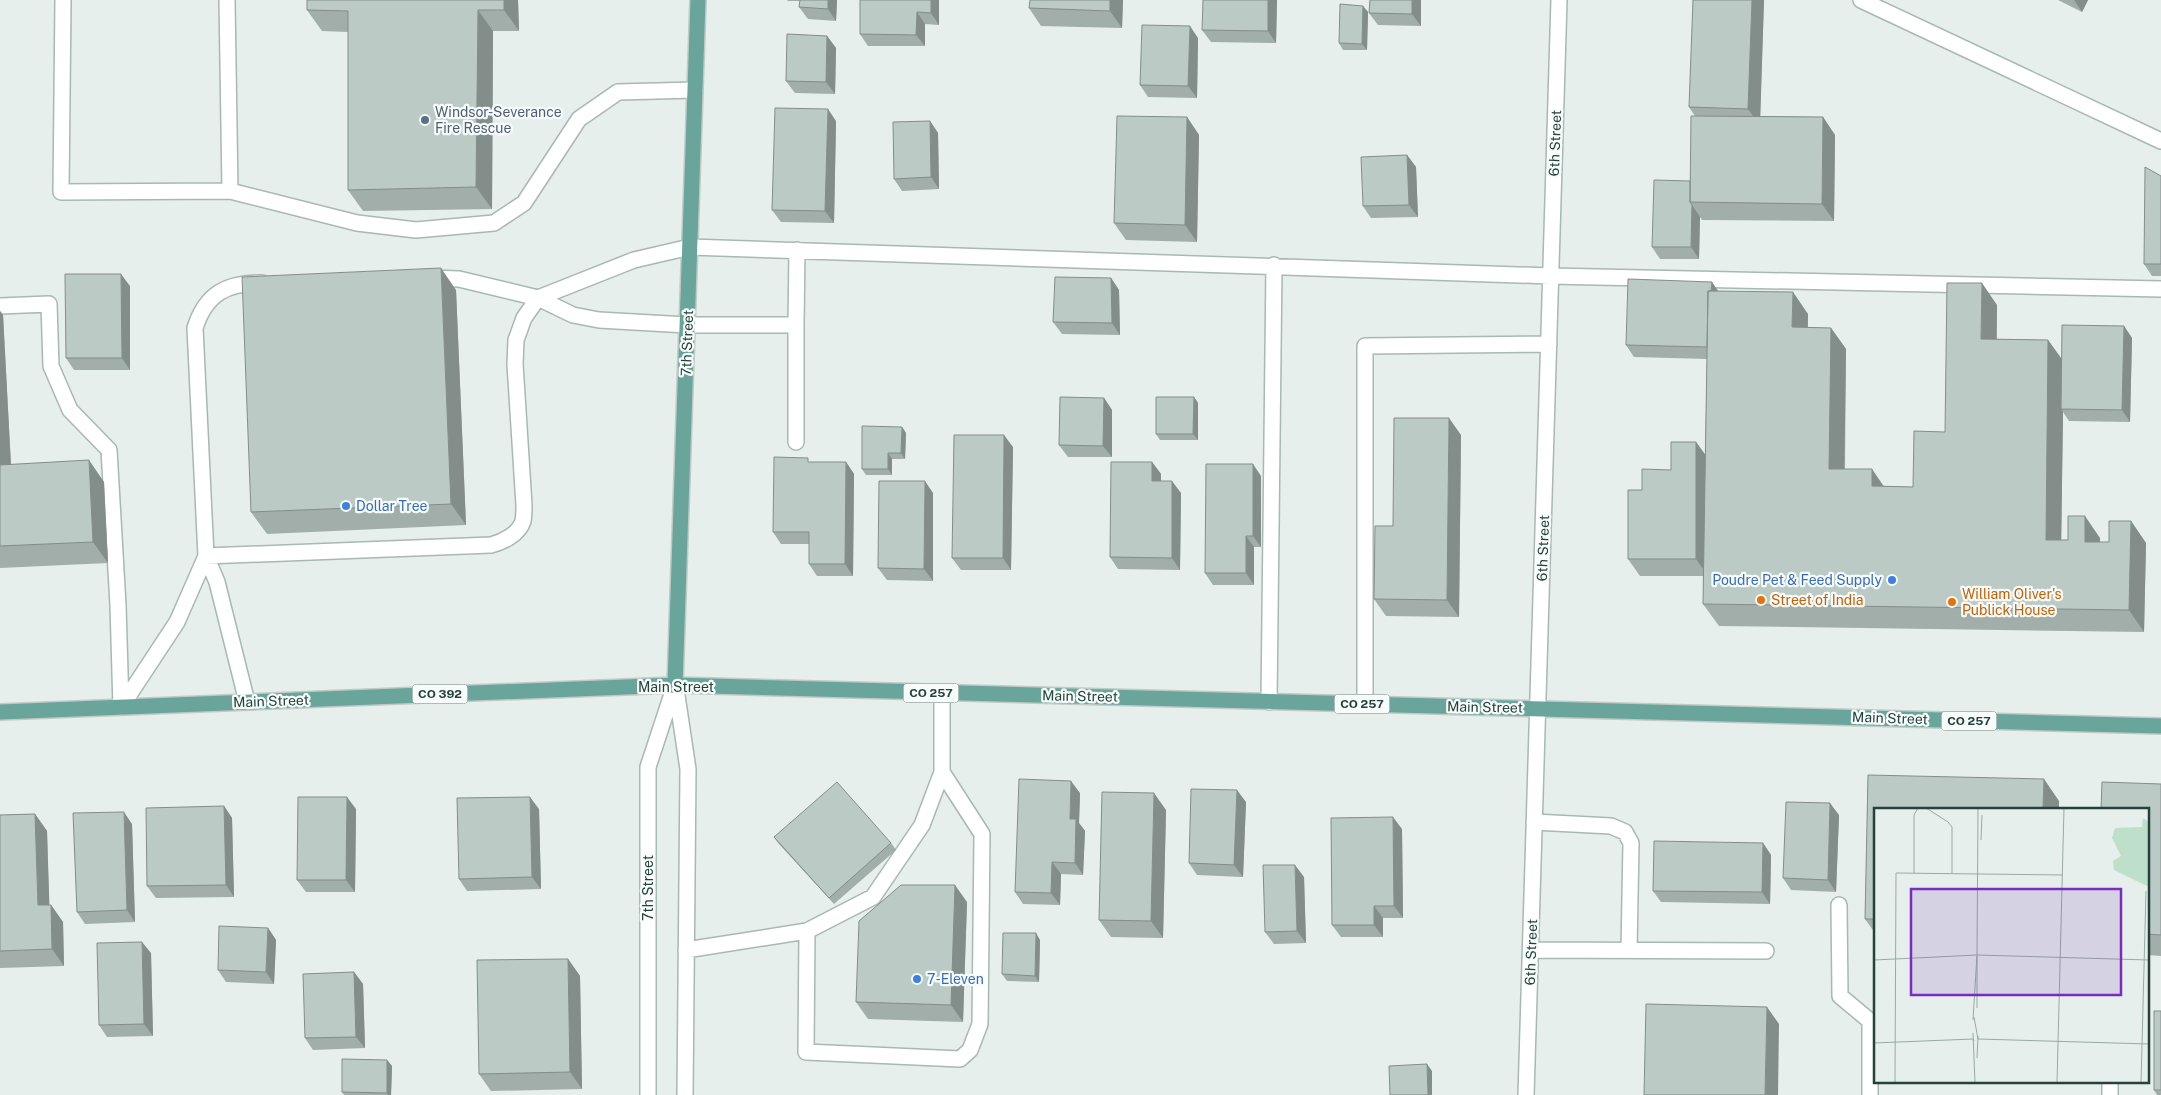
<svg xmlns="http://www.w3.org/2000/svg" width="2161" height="1095" font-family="'Public Sans',sans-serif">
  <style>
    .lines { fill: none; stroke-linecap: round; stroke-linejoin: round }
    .minor-casing { stroke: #a8b8b3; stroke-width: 18 }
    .major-casing { stroke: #c2cac8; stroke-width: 18 }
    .minor { stroke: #fff; stroke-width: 15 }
    .major { stroke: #69a59a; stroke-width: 15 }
    .wall { fill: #a1aea9 }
    .shaded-wall { fill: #838d8a }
    .building { fill: #bbcac5; stroke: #838d8a }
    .service-dot { fill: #5c6f8a; stroke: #f7fbf9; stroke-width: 2 }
    .shop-dot { fill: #3f7fe0; stroke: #f7fbf9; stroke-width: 2 }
    .food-dot { fill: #e8710a; stroke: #f7fbf9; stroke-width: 2 }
    .labels { text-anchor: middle; stroke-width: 4.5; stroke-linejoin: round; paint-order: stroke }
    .shield { fill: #f7fbf9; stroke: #637a75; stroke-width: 1 }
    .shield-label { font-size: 12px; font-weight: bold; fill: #24423c }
    .service-label { font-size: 14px; fill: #4e5e75; stroke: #f7fbf9; text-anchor: start }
    .street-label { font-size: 14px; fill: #24423c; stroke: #f7fbf9 }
    .shop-label { font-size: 14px; fill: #366cbe; stroke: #f7fbf9; text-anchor: start }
    .food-label { font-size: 14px; fill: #c56008; stroke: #f7fbf9; text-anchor: start }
    .inset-road { fill: none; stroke: #98aaa5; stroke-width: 1 }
    .view { fill: #7b2cbf; fill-opacity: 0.15; stroke: #7b2cbf; stroke-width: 2.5 }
    .inset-edge { fill: none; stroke: #24423c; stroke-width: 2.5 }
  </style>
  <rect width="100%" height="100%" fill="#e6efeb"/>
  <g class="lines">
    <g class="minor-casing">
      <path id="minor" d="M63 0 61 192 230 191
        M227 0 230 191 357 223 416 230 494 223 524 203 579 119 618 92 695 90
        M1861 0 2161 141
        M430 278 459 279 538 298 573 315 599 320 687 325H796V442
        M0 306 49 304 51 366 70 410 109 450 118 605 121 707
        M796 325 797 250
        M206 556 491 545C503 542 519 534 523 521 524 516 524 510 524 505L515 364 516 340 524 318 538 298 634 260 690 247 1551 276 2161 289
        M676 689 688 769 685 1095
        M247 702 217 582 206 556 195 328C206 293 227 283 262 283
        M1269 702 1274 265
        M1365 704V346L1549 344
        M121 707 177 622 206 556
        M1534 822 1611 826 1625 832 1631 843 1629 950
        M1839 905 1840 996 1870 1021V1095
        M807 931 806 1052 960 1059 970 1050 980 1024 982 834 942 772
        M686 950 807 931 873 897 922 825 942 772V693
        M1531 950 1766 951
        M648 1095V767L675 685
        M1526 1095 1559 0
        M2110 1095V1081"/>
    </g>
    <g class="major-casing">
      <path id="major" d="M675 685 698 0
        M0 712 675 685 2161 726"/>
    </g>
    <use href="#minor" class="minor"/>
    <use href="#major" class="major"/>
  </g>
  <path class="wall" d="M307 0H518L519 31H493L492 209 363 211 348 190V32L322 31 307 10Z
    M787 0H837L836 21 808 19 799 7 800 1H788Z
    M939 0V25L925 24V46H868L860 34Z
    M1123 0 1122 28 1041 26 1029 8Z
    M1277 0 1276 43 1211 42 1202 30Z
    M1370 0H1421V26L1378 25 1369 13Z
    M1764 0 1760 116 1823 117 1835 135 1834 221 1702 220 1700 217 1699 259H1660L1652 247 1690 181 1695 116 1689 107Z
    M2058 0H2088L2082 12Z
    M1363 6 1368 12 1367 50H1343L1339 43Z
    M827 36 836 48 835 94 795 93 786 81Z
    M1198 38 1197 98 1148 97 1140 85Z
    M1187 117 1199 135 1197 242 1126 240 1114 223Z
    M836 121 834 223 781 222 772 210Z
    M930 121 938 133 939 189 902 191 894 179Z
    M1407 155 1416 167 1418 217 1371 218 1363 206Z
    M2161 176V276H2152L2144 264Z
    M1111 278 1119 290 1120 335 1062 334 1053 322Z
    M1712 282 1718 291 1808 314V327L1831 328 1846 349 1845 469 1884 486 1913 487 1945 432 1997 305V339L2048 340 2061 359 2124 326 2132 338 2130 422 2069 421 2063 412 2061 540 2100 538V542H2109L2131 521 2146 543 2144 632 1719 626 1703 604 1704 576H1640L1628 559 1642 490 1671 470 1696 442 1705 454 1707 359 1634 357 1626 345Z
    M130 286V370H74L66 358Z
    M456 290 466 525 267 534 251 512Z
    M0 311 3 315 11 464 104 482 108 563 0 568Z
    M1194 397 1198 403V440H1160L1156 434Z
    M1104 398 1112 410V457H1068L1059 445Z
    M902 427 906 433 905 459H892V475H866L862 469Z
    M1461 435 1459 617 1386 616 1374 599 1393 526Z
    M1013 447 1011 570H961L952 558Z
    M810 462H846L854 474 853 576H817L809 564V544H781L773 532Z
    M1152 462 1161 474V481L1181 493 1180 570 1118 569 1110 557Z
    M1261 476V547H1254V585H1213L1205 573Z
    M933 493V581L887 580 878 568Z
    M1868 775 2059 801V809H1875V933L1865 919Z
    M2161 784V956L2147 955V809Z
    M1080 793 1079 823 1085 831 1083 875 1061 874 1060 905 1023 904 1015 892Z
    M1246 802 1243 877 1197 875 1189 863Z
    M224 806 232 818 234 897 156 898 147 886Z
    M356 809 355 892H306L297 880Z
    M539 809 541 889 467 891 459 879Z
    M1166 810 1163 938 1111 937 1099 920Z
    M35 814 47 831 49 905H51L63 922 64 966 0 968V815Z
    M1839 815 1836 892 1791 890 1783 878Z
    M132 824 135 922 85 924 77 912Z
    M1402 829 1403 918H1383V937H1341L1332 925Z
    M774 837 891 843 896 850 834 904 778 843Z
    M1763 843 1771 855 1770 904 1661 902 1653 891Z
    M1304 877 1306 943 1274 944 1265 932Z
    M967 902 963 1022 868 1019 856 1002Z
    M268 928 276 940 274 984 226 982 218 970Z
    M1040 940 1039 982 1007 981 1002 974Z
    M151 953 153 1036 107 1037 99 1025Z
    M568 959 580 976 582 1089 491 1091 479 1074Z
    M354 972 363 984 365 1048 313 1050 305 1038Z
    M2161 1011V1095H2157L2154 1090Z
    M387 1060 392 1066 391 1095H344L342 1092Z"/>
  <path class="shaded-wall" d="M504 0H518L519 31 504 10Z
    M828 0H837L836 21 828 9Z
    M931 0H939V25L931 13Z
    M1110 0H1123L1122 28 1110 11Z
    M1268 0H1277L1276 43 1268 31Z
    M1412 0H1421V26L1412 14Z
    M1752 0H1764L1760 126 1748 109Z
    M2074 0H2088L2082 12Z
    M1363 6 1368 12 1367 50 1362 44Z
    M478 10 493 31 492 209 476 187Z
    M917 12 925 24V46L916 35Z
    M1190 26 1198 38 1197 98 1188 86Z
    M827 36 836 48 835 94 826 82Z
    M828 109 836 121 834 223 825 211Z
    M1187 117 1199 135 1197 242 1185 225Z
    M1823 117 1835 135 1834 221 1822 204Z
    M930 121 938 133 939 189 931 177Z
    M1407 155 1416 167 1418 217 1409 205Z
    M1692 205 1700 217 1699 259 1691 247Z
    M441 268 456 290 466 525 451 504Z
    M121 274 130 286V370L122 358Z
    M1111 278 1119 290 1120 335 1112 323Z
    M1712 282 1720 294 1710 347Z
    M1982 283 1997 305 1996 361 1981 339Z
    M1793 292 1808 314 1807 349 1792 327Z
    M0 311 3 315 12 486 0 470Z
    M2124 326 2132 338 2130 422 2122 410Z
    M1831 328 1846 349 1844 490 1829 469Z
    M2048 340 2064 362 2061 409 2063 412 2061 561 2046 540Z
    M1194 397 1198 403V440L1193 434Z
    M1104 398 1112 410V457L1103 446Z
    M1449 418 1461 435 1459 617 1447 600Z
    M902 427 906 433 905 459 901 453Z
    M1004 435 1013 447 1011 570 1003 558Z
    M1696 442 1708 459V576L1696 559Z
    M888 453 892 459V475L888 469Z
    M89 460 104 482 108 563 93 542Z
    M846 462 854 474 853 576 845 564Z
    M1152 462 1161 474V493L1152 481Z
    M1253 464 1261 476V547L1253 536Z
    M1872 469 1887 491 1872 486Z
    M925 481 933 493V581L924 569Z
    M1172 481 1181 493 1180 570 1172 558Z
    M2085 516 2100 538V564L2085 542Z
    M2131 521 2146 543 2144 632 2129 610Z
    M1246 536 1254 547V585L1246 573Z
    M2044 779 2059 801V809H2043Z
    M1071 781 1080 793 1079 823 1085 831 1083 875 1075 863 1070 819Z
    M1237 790 1246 802 1243 877 1234 865Z
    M1154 793 1166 810 1163 938 1151 921Z
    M347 797 356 809 355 892 346 880Z
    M530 797 539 809 541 889 532 877Z
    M1830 803 1839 815 1836 892 1828 880Z
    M224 806 232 818 234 897 226 885Z
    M124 812 132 824 135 922 127 910Z
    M35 814 47 831 50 923 38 905Z
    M1393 817 1402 829 1403 918 1394 906Z
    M1763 843 1771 855 1770 904 1762 892Z
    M1052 862 1061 874 1060 905 1051 893Z
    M1295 865 1304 877 1306 943 1297 931Z
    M955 885 967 902 963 1022 951 1005Z
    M51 905 63 922 64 966 52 949Z
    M1374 906 1383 918V937L1374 925Z
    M268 928 276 940 274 984 266 972Z
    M1036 933 1040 940 1039 982 1035 976Z
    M142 942 151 953 153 1036 144 1024Z
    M568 959 580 976 582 1089 570 1072Z
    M354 972 363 984 365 1048 356 1037Z
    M1767 1007 1779 1024 1778 1095H1765Z
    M387 1060 392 1066 391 1095H388L387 1093Z
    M1427 1064 1432 1071V1095H1428Z"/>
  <path class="building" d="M307 0H504V10H478L476 187 348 190V11L307 10Z
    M800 0H828V9L799 7Z
    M860 0H931V13L917 12 916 35 860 34Z
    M1030 0H1110V11L1029 8Z
    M1203 0H1268V31L1202 30Z
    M1370 0H1412V14L1369 13Z
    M1693 0H1752L1748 109 1689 107Z
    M1340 4 1363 6 1362 44 1339 43Z
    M1142 25 1190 26 1188 86 1140 85Z
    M787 34 827 36 826 82 786 81Z
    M775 108 828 109 825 211 772 210Z
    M1117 116 1187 117 1185 225 1114 223Z
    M1691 116 1823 117 1822 204 1690 202Z
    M930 121 931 177 894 179 893 122Z
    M1407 155 1409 205 1363 206 1361 157Z
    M2145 167 2161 176V264H2144Z
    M1654 180 1690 181V202L1692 205 1691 247H1652Z
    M441 268 451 504 251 512 242 277Z
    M65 274H121L122 358H66Z
    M1055 277 1111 278 1112 323 1053 322Z
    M1628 279 1712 282 1711 291H1708L1707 347 1626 345Z
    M1947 283H1982L1981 339 2048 340 2046 540H2068V516H2085V542H2109V521H2131L2129 610 1703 604 1708 291 1793 292 1792 327 1831 328 1829 469H1872V486L1913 487 1914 431 1945 432Z
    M2062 325 2124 326 2122 410 2061 409Z
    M1060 397 1104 398 1103 446 1059 445Z
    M1156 397H1194L1193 434H1156Z
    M1394 418H1449L1447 600 1374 599 1375 526H1393Z
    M862 426 902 427 901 453H888V469H862Z
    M954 435H1004L1003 558H952Z
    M1671 442H1696V559H1628V490H1642V469L1671 470Z
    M774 457 808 458V462H846L845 564H809V532H773Z
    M89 460 93 542 0 546V465Z
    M1111 462H1152V481H1172V558L1110 557Z
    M1206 464H1253V536H1246V573H1205Z
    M879 481H925L924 569 878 568Z
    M1868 775 2044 779 2043 809H1875V919H1865Z
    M1019 779 1071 781 1070 819H1076L1075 863 1052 862 1051 893 1015 892Z
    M837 782 891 843 829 898 774 837Z
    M2102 782 2161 784V935L2147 934V809H2101Z
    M1191 789 1237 790 1234 865 1189 863Z
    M1102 792 1154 793 1151 921 1099 920Z
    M298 797H347L346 880H297Z
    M530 797 532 877 459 879 457 798Z
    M1786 802 1830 803 1828 880 1783 878Z
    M224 806 226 885 147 886 146 808Z
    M124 812 127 910 77 912 73 813Z
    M35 814 38 905H51L52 949 0 951V815Z
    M1393 817 1394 906H1374V925H1332L1331 818Z
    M1654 841 1763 843 1762 892 1653 891Z
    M1263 865H1295L1297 931 1265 932Z
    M901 885H955L951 1005 856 1002 859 921Z
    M219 926 268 928 266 972 218 970Z
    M1003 933H1036L1035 976 1002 974Z
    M142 942 144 1024 99 1025 97 943Z
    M568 959 570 1072 479 1074 477 960Z
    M354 972 356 1037 305 1038 303 974Z
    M1646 1004 1767 1007 1765 1095H1644Z
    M2154 1011H2161V1090H2154Z
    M342 1059 387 1060V1093L342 1092Z
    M1427 1064 1428 1095H1390L1389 1066Z"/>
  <circle class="service-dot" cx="425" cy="120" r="5"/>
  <g class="shop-dot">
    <circle cx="346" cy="506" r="5"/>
    <circle cx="1892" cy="580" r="5"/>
    <circle cx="917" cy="979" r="5"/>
  </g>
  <g class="food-dot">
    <circle cx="1761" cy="600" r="5"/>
    <circle cx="1952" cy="602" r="5"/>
  </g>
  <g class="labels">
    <g class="shield">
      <rect x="903.5" y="683.5" width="55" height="19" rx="4"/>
      <rect x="412.5" y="684.5" width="55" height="19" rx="4"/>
      <rect x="1334.5" y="694.5" width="55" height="19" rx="4"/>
      <rect x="1941.5" y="711.5" width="55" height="19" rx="4"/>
    </g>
    <g class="shield-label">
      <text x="931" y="697">CO 257</text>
      <text x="440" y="698">CO 392</text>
      <text x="1362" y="708">CO 257</text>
      <text x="1969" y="725">CO 257</text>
    </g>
    <g class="service-label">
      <text x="435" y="117">Windsor-Severance<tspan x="435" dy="16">Fire Rescue</tspan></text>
    </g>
    <g class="street-label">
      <text transform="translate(1555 143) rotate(-88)" y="5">6th Street</text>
      <text transform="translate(687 343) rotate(-88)" y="5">7th Street</text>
      <text transform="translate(1543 548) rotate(-88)" y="5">6th Street</text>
      <text x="676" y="692">Main Street</text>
      <text transform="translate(1080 696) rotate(1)" y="5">Main Street</text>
      <text transform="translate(271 701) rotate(-2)" y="5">Main Street</text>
      <text transform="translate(1485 707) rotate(1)" y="5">Main Street</text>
      <text transform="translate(1890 718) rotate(2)" y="5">Main Street</text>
      <text transform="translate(648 888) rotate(-90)" y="5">7th Street</text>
      <text transform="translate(1531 952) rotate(-88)" y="5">6th Street</text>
    </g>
    <g class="shop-label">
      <text x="356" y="511">Dollar Tree</text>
      <text x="1882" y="585" text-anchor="end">Poudre Pet &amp; Feed Supply</text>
      <text x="927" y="984">7-Eleven</text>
    </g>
    <g class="food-label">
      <text x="1962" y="599">William Oliver's<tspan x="1962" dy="16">Publick House</tspan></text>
      <text x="1771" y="605">Street of India</text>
    </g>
  </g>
  <g transform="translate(1874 808)">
    <rect width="275" height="275" fill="#e6efeb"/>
    <path d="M269 10 275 14V79L240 62 239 53 247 48 238 30 241 20 268 19Z" fill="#bee0ca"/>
    <path class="inset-road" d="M52 0 74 14 78 19V65M107 32 108 7M40 65V7L44 0M103 147 104 0M103 148V200M0 152 103 147 275 152M100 209 104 231 275 236M99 212 103 147M99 225 101 275M0 235 99 231 100 233M103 250 104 228M21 275 22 65 189 67M183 275 190 0M267 275 272 83"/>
    <path class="view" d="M37 81H247V187H37Z"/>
    <rect width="275" height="275" class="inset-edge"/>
  </g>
</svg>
